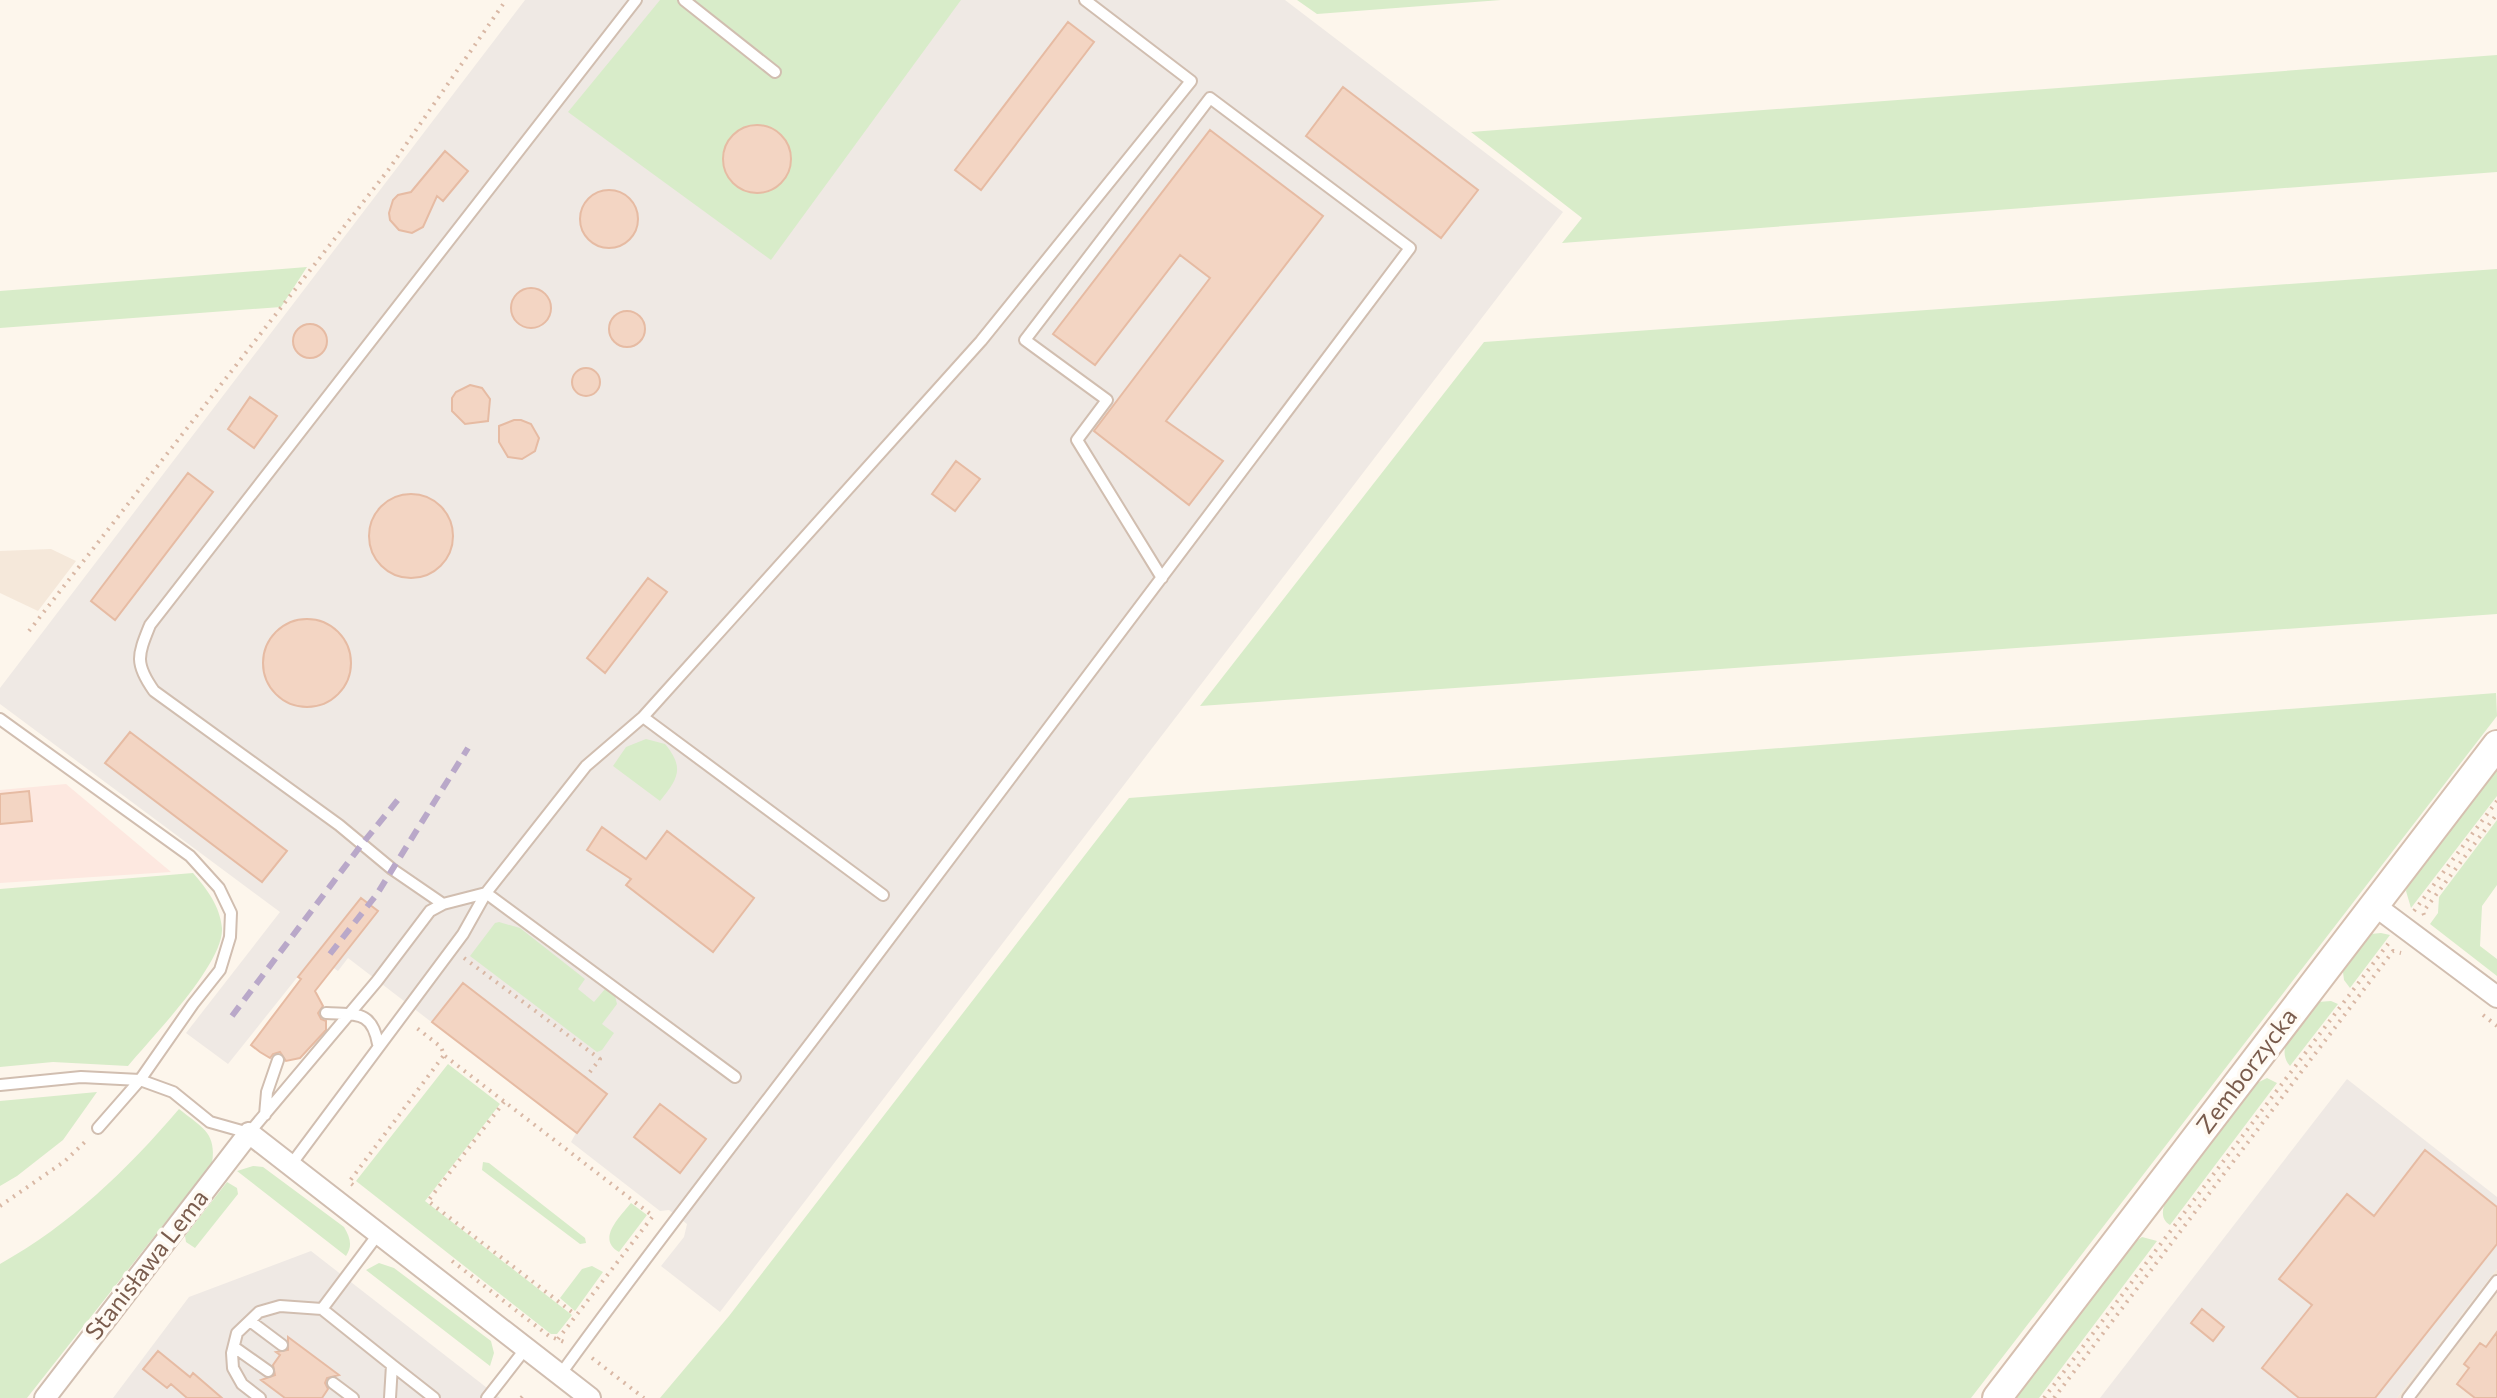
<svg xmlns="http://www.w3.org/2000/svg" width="2497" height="1398" font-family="Commissioner,sans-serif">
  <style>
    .residential { fill: #f5e8da }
    .commercial { fill: #fde8e0 }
    .industrial { fill: #efe9e4 }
    .green { fill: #d8ecc9 }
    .building { fill: #f3d5c3; stroke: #e6bba3; stroke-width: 2 }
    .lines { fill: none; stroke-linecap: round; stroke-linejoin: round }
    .lane-casing { stroke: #d1beb0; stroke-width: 14 }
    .street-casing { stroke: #d1beb0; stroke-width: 24 }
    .secondary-casing { stroke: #d6c0b0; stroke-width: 32 }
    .path { stroke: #d9b8a5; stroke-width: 4; stroke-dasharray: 2 6; stroke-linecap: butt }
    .lane { stroke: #fff; stroke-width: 10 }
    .street { stroke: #fff; stroke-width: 20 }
    .secondary { stroke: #fff; stroke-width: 28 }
    .rail { stroke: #b9a8c9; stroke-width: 6; stroke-dasharray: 12 8; stroke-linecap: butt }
    .labels { text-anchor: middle; stroke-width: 7; stroke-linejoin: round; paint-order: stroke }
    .street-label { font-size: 24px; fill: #7a5c4d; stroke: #fffaf3 }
  </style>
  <rect width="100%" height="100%" fill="#fdf6ec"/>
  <path class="residential" d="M51 549 76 561 38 611 0 593V551Z
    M2497 1269V1398H2397Z"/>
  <path class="commercial" d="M66 784 171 872 0 883V790Z"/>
  <path class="industrial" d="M525 0H1285L1563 212 720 1312 661 1266 684 1237 687 1224 669 1210 660 1211 571 1142 576 1133 348 958 338 971 315 955 228 1064 186 1033 280 912 0 704V688Z
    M2347 1079 2497 1197V1269L2397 1398H2100Z
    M311 1251 500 1398H113L189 1297Z"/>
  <path class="green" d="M660 0H961L771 260 568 112Z
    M1297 0H1501L1317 14Z
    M2497 55V172L1562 243 1582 218 1471 132Z
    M307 267 281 307 0 328V291Z
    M2497 269V614L1200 706 1484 342Z
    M2496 693 2497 716 1971 1398H660L729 1316 1129 798Z
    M646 739 665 744C685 768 678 779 660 801L613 766 626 747Z
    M2497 766V796L2411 908 2406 891 2409 880Z
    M2497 820V885L2482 906 2480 946 2497 959V976L2430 924 2438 913 2439 897Z
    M193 873C207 889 220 906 222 928 224 964 151 1038 128 1066L53 1062 0 1067V889Z
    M499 922 520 928 585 979 578 989 594 1002 605 989 615 996 617 1004 602 1024 614 1033 602 1050 597 1052 470 956 495 923Z
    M2381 933 2390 935 2350 988 2344 980 2343 972 2371 934Z
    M2331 1001 2338 1004 2290 1066C2272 1046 2303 1016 2318 1002Z
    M448 1064 500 1104 425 1201 572 1315 557 1334H551L356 1181Z
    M2267 1078 2277 1083 2170 1225C2160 1219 2162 1208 2167 1199L2255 1084Z
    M97 1092 63 1140 17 1176 0 1186V1101Z
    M179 1109C201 1127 217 1132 212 1163L27 1398H0V1264C71 1224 126 1171 179 1109Z
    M483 1162 489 1163 585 1238 586 1243 580 1244 482 1170Z
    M253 1166 263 1167 344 1227C350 1237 353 1246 346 1256L237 1171Z
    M227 1182 237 1188 238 1194 195 1248 186 1242 185 1236Z
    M631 1203 647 1215 619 1252C596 1239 620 1217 631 1203Z
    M2142 1237 2157 1241 2039 1398H2014L2132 1244Z
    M379 1263 394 1268 491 1341 494 1353 490 1366 366 1270Z
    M592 1266 603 1272 575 1311 560 1298 582 1269Z"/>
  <path class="building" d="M1068 22 1094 42 981 190 955 170Z
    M1343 87 1478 190 1441 238 1306 136Z
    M723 159a34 34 0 1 1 68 0a34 34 0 1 1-68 0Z
    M1210 130 1323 216 1166 421 1223 461 1189 505 1094 431 1210 278 1180 255 1095 365 1053 334Z
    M445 151 468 171 443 201 437 196 423 227 412 233 399 230 390 220 389 213 393 200 398 195 411 192Z
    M580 219a29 29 0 1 1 58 0a29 29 0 1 1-58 0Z
    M511 308a20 20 0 1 1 40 0a20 20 0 1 1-40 0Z
    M609 329a18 18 0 1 1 36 0a18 18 0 1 1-36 0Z
    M293 341a17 17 0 1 1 34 0a17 17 0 1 1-34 0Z
    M572 382a14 14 0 1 1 28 0a14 14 0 1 1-28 0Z
    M470 385 482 388 490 399 488 421 465 424 452 411V398L456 392Z
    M250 397 277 416 254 448 228 429Z
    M514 420H521L531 424 539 438 535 451 522 459 508 457 499 442V426Z
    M956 461 980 479 955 511 932 494Z
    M188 473 213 492 115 620 91 601Z
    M369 536a42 42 0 1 1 84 0a42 42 0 1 1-84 0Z
    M648 578 667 592 605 673 587 658Z
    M263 663a44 44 0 1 1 88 0a44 44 0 1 1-88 0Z
    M130 732 287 851 262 882 105 763Z
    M29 791 32 821 0 824V794Z
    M602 827 646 859 667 831 754 898 713 952 626 885 631 879 587 850Z
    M361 898 378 911 315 991 323 1006 318 1013 321 1019 326 1021V1030L300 1058 286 1061 280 1052 273 1054 270 1058 260 1052 251 1045 301 979 298 977Z
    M463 983 607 1094 577 1133 432 1022Z
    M660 1104 706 1139 680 1173 634 1137Z
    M2425 1150 2497 1207V1244L2375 1398H2299L2262 1368 2312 1305 2279 1279 2347 1194 2374 1216Z
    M2202 1309 2224 1327 2213 1341 2191 1323Z
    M2497 1332V1398H2475L2457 1384 2469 1368 2464 1364 2480 1343 2486 1347Z
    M288 1337 339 1375 327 1378 325 1383 328 1389 322 1398H285L261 1380 275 1375 273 1365 280 1355 276 1352 288 1350Z
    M158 1351 190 1377 193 1373 222 1398H187L171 1384 167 1388 143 1369Z"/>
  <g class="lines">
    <g class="lane-casing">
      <path id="lane" d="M684 0 775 72
        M643 717 883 895
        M0 719 190 856 219 888 231 913 230 937 220 970 193 1004 140 1080 98 1128
        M486 893 735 1077
        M443 904 392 869 339 825 154 691C134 663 138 655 150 625L636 0
        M326 1013C356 1015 372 1010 378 1044
        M0 1085 81 1077 140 1080 173 1092 210 1122 249 1133 377 981 430 911 443 904 486 893
        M265 1115 267 1092 278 1060
        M290 1166 463 934 486 893 586 766 643 717 981 341 1191 81 1085 0
        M322 1309 379 1233
        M250 1321 282 1345
        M234 1347 268 1371
        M392 1365 434 1398
        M560 1375C653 1246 751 1122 847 995 1035 746 1223 497 1410 248L1210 98 1025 340 1107 400 1077 440 1162 578
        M333 1383 353 1398
        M260 1398 242 1384 233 1368 232 1353 237 1333 259 1312 280 1306 322 1309 392 1365 390 1398
        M487 1398 526 1348
        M2408 1398 2497 1281"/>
    </g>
    <g class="street-casing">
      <path id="street" d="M2374 905 2497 997
        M45 1398 249 1133 590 1398"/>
    </g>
    <g class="secondary-casing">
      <path id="secondary" d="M1997 1398 2497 745"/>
    </g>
    <path class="path" d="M29 631 389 169 506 0
      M2414 911 2497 801
      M2424 915 2423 912 2497 814
      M464 958 600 1059 586 1077
      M2483 1015 2497 1026
      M445 1056 653 1216 558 1339
      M504 1102 428 1201 576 1315
      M353 1185 349 1182 444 1055 441 1047 413 1025
      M0 1206 65 1161 88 1139
      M452 1261 549 1336 564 1342
      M592 1358 644 1398
      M521 1398 523 1396
      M2044 1398 2391 940
      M2054 1398 2393 951 2401 953"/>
    <use href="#lane" class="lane"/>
    <use href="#street" class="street"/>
    <use href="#secondary" class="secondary"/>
    <path class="rail" d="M330 954 377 894 468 748
      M232 1016 362 844 401 796"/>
  </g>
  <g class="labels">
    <g class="street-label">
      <text transform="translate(2247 1071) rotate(-53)" y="8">Zemborzycka</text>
      <text transform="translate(147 1265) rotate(-52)" y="8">Stanisława Lema</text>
    </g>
  </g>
</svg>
